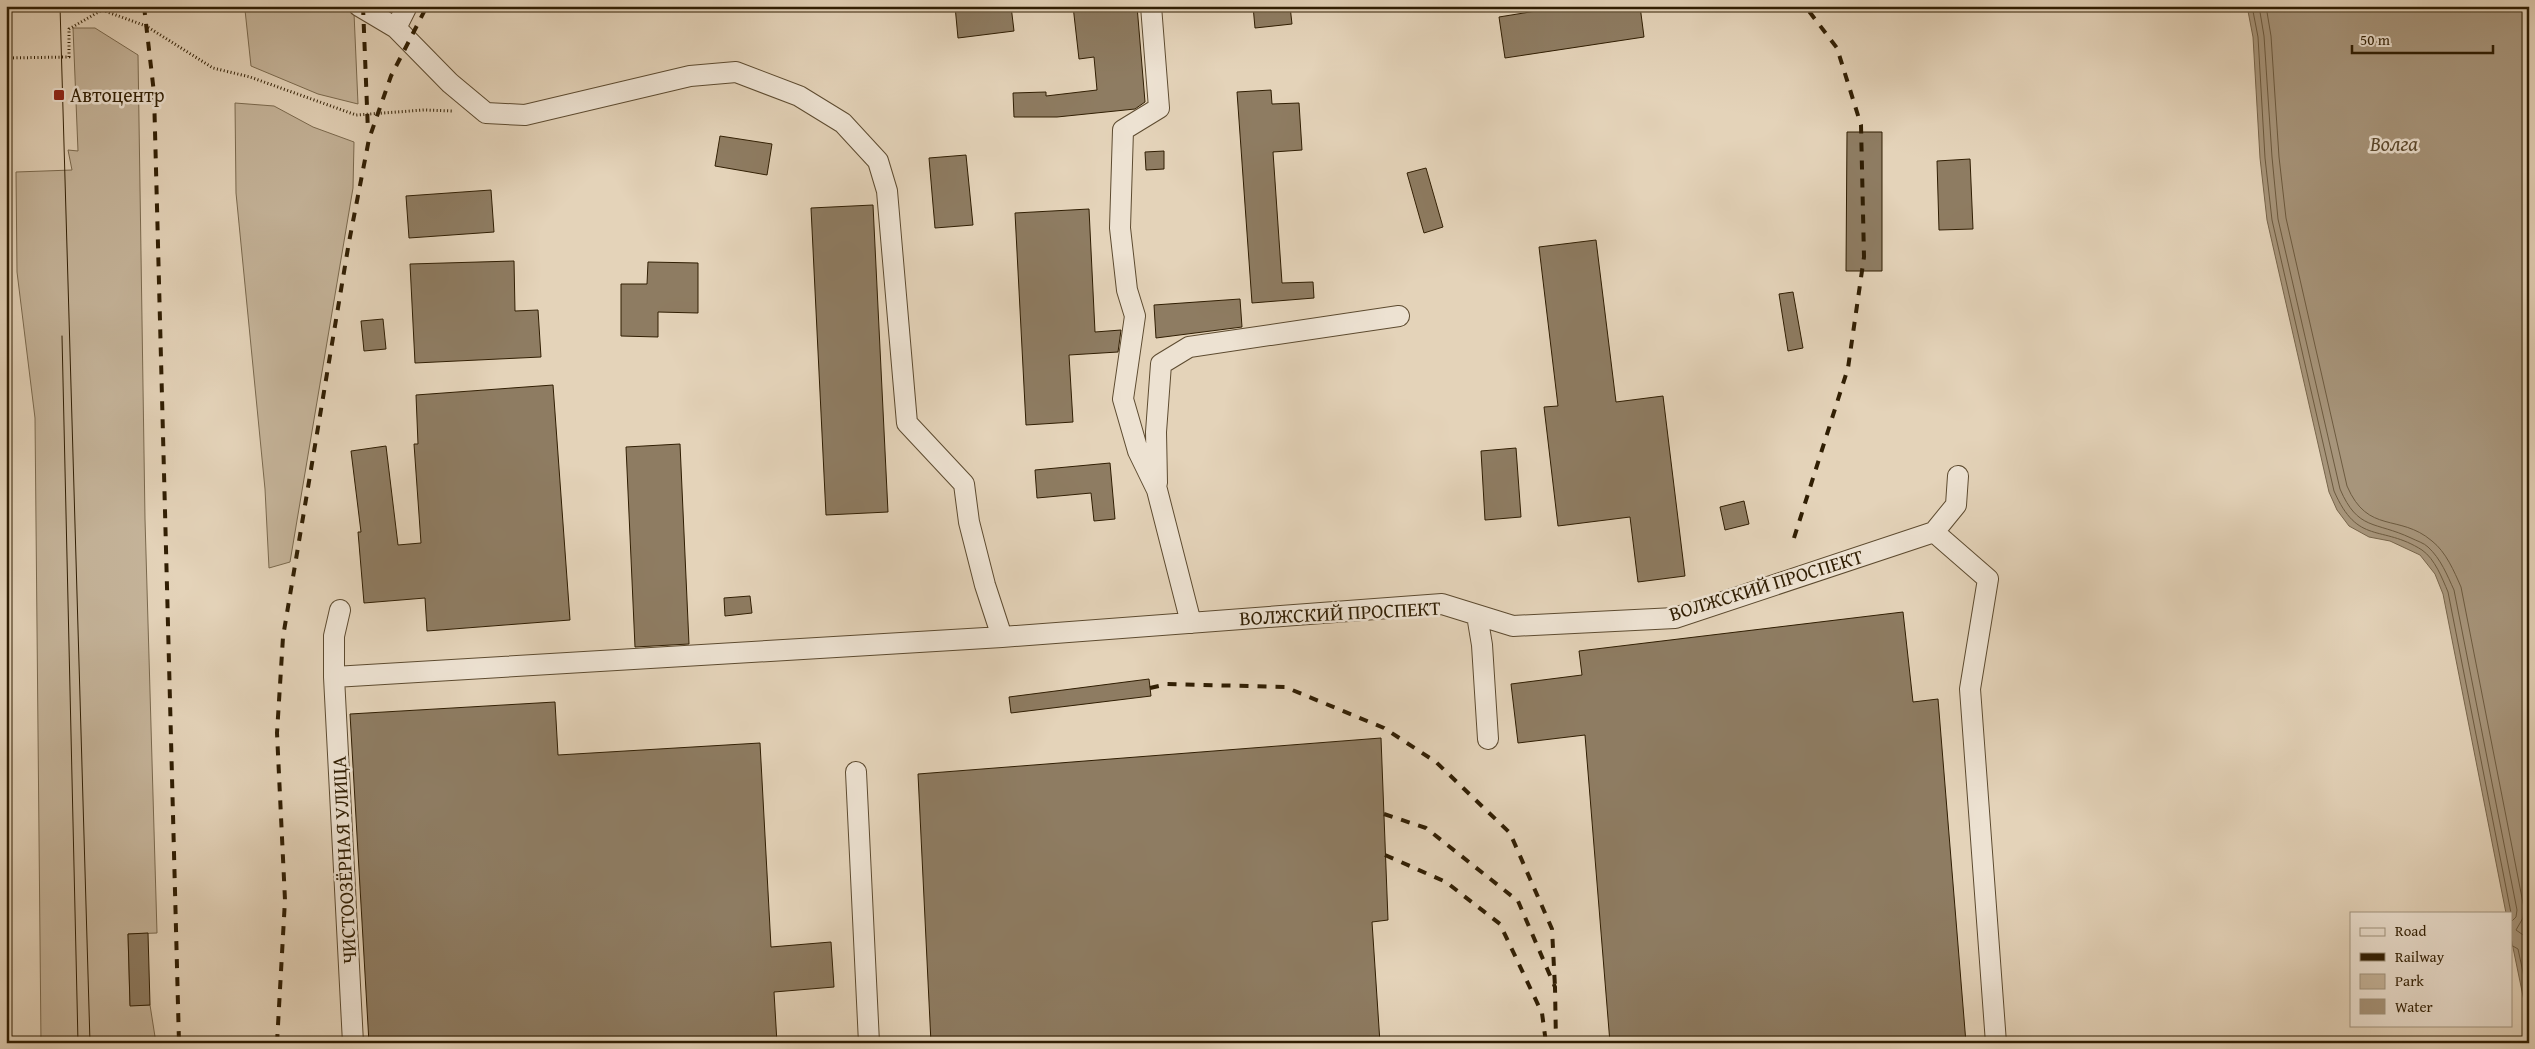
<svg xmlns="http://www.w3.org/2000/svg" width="2535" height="1049" font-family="'Gentium Book Plus',serif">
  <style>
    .green { fill: #c5b49a; stroke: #7a694e }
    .water { fill: #a7957b; stroke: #77654b }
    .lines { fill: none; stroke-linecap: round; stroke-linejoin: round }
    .shore { stroke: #6c5a3f; stroke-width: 1 }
    .building { fill: #8e7c62; stroke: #301e03 }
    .minor-casing { stroke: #5d4b30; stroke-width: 22 }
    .path { stroke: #301e03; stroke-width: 3; stroke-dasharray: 1 2.5; stroke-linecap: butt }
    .minor { stroke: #ede2d2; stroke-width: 20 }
    .tram { stroke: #301e03; stroke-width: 1 }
    .rail { stroke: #301e03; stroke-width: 4; stroke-dasharray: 9 9; stroke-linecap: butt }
    .poi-dot { fill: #8f2418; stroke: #ede2d2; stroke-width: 2 }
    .labels { text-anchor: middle; stroke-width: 5; stroke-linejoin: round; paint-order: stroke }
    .poi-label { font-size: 20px; fill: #301e03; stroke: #ede2d2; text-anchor: start }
    .street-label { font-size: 20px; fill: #301e03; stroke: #ede2d2 }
    .water-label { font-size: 21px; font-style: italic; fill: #5a482d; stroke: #ede2d2 }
  </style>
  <rect width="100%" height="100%" fill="#e4d3b9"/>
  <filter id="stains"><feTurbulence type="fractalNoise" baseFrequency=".004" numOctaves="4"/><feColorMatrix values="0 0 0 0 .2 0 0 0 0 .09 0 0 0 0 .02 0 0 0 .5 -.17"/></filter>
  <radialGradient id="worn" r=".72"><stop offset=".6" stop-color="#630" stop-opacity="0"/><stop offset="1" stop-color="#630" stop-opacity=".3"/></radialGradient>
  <path class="green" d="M274 6H347L354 13 358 104 318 94 251 66 245 10Z
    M73 28H95L138 55 145 519 157 933 128 934 130 1005H150L156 1043H41L35 418 17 272 16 172 72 170 68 150 78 151Z
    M235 103 274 106 313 127 354 142 353 188 290 562 269 568 265 489 236 193Z"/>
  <path class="water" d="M2247 6H2529V1025L2511 938V913H2506L2443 594 2435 574 2420 555 2390 541 2369 537 2349 526 2337 510 2329 492 2267 220 2260 158 2253 37Z"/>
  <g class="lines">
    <path class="shore" d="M2252 6 2258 37 2265 158 2272 220 2334 491C2358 546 2381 524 2422 550 2435 559 2442 578 2448 592L2511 913
      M2259 6 2264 36 2272 157 2278 219 2340 489C2358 531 2375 521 2411 538 2417 541 2424 543 2428 547 2441 559 2447 575 2454 590L2517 910 2516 917 2511 922
      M2266 6 2271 36 2279 157 2286 218 2347 486C2368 535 2399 513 2432 541 2446 552 2454 571 2461 587L2524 908 2523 918 2516 930 2529 939
      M2511 945 2518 949 2529 1000"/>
  </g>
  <path class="building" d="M955 6H1011L1014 31 958 38Z
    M1073 6H1137L1145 102 1135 109 1057 117H1014L1013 93 1046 92V96L1097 90 1094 57 1079 59Z
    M1253 6H1290L1292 24 1255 28Z
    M1567 6H1640L1644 37 1505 58 1499 17Z
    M1271 90 1272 104 1299 103 1302 150 1273 152 1282 283 1313 282 1314 298 1252 303 1237 92Z
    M1847 132H1882V271H1846Z
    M720 136 772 144 767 175 715 166Z
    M1164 151V169L1146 170 1145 152Z
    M966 155 973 225 935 228 929 158Z
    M1970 159 1973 229 1939 230 1937 161Z
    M1426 168 1443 227 1424 233 1407 173Z
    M491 190 494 232 409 238 406 196Z
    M873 205 888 512 826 515 811 208Z
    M1089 209 1095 332 1121 330 1118 352 1069 355 1073 422 1026 425 1015 213Z
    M1596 240 1616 402 1663 396 1685 576 1638 582 1630 517 1558 526 1544 407 1558 406 1539 247Z
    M514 261 515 311 538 310 541 357 415 363 410 264Z
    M648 262 698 263V313L658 312V337L621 336V284H647Z
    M1793 292 1803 348 1788 351 1779 294Z
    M1240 299 1242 327 1156 338 1154 305Z
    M383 319 386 349 364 351 361 321Z
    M553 385 570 620 427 631 425 598 364 603 358 532H361L351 451 386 446 398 545 421 543 414 444H418L416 395Z
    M680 444 689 644 635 647 626 447Z
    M1516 448 1521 517 1485 520 1481 451Z
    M1110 463 1115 519 1094 521 1091 493 1037 498 1035 470Z
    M1744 501 1749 524 1725 530 1720 507Z
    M750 596 752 613 725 616 724 598Z
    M1903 612 1913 702 1938 699 1966 1043H1610L1585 735 1518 743 1511 684 1582 675 1579 651Z
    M1149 679 1151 696 1011 713 1009 697Z
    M555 702 558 755 760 743 771 947 831 942 834 987 774 992 777 1043H369L350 714Z
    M1381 738 1388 920 1372 922 1380 1043H931L918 774Z
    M148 933 150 1005 130 1006 128 934Z"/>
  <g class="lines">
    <g class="minor-casing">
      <path id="minor" d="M359 6 396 28 450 83 486 113 525 115 690 76 736 72 799 96 843 123 878 161 887 191 907 423 964 484 969 522 985 585 1002 637
        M1151 6 1159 108 1123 130 1120 228 1127 290 1135 316 1123 399 1138 451 1157 490 1191 623
        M396 28 407 6
        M1157 483 1156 432 1161 364 1189 347 1399 316
        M1934 532 1956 505 1958 476
        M340 610 334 636V677L353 1043
        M1477 615 1482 645 1488 739
        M334 677 1002 637 1442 604 1513 626 1675 618 1934 532 1988 579 1970 689 1996 1043
        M856 772 869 1043"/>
    </g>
    <path class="path" d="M6 58 69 57V29L102 10 146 26 213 68 250 77 356 115 424 110 453 111"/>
    <use href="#minor" class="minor"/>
    <path class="tram" d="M60 6 90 1043
      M62 336 78 1043"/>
    <path class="rail" d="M144 6 154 93 179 1043
      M363 6 368 132
      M1794 538 1848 368 1864 257 1861 125 1837 48 1805 6
      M1150 688 1167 684 1285 687 1384 728 1436 762 1510 833 1552 929 1555 987
      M1384 814 1426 828 1518 901 1555 987 1556 1043
      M1385 855 1446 882 1500 924 1542 1013 1546 1043
      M277 1043 285 900 277 733 283 637 349 242 369 139 391 76 427 6"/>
  </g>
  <rect class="poi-dot" x="53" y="89" width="12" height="12" rx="2.5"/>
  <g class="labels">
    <g class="poi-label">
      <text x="70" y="102">Автоцентр</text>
    </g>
    <g class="street-label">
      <text transform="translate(1766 585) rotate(-17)" y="7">ВОЛЖСКИЙ ПРОСПЕКТ</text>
      <text transform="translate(1340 613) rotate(-3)" y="7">ВОЛЖСКИЙ ПРОСПЕКТ</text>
      <text transform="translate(344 860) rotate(-93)" y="7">ЧИСТООЗЁРНАЯ УЛИЦА</text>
    </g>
    <g class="water-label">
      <text x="2394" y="151">Волга</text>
    </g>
  </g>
  <rect width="2535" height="1049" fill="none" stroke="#e4d3b9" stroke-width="25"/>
  <rect x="8" y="8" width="2520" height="1034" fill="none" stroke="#301e03" stroke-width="2.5"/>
  <rect x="12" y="12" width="2510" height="1024" fill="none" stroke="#301e03"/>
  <rect x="2350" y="912" width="162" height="115" fill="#ede2d2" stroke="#a1947f"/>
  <rect x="2360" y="928" width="25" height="8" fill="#ede2d2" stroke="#a1947f"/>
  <text x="2395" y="936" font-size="15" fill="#301e03">Road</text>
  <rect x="2360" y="953" width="25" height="8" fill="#301e03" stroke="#a1947f"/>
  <text x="2395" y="962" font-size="15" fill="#301e03">Railway</text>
  <rect x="2360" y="974" width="25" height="15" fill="#c5b49a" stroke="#a1947f"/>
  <text x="2395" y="986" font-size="15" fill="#301e03">Park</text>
  <rect x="2360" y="999" width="25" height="15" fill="#a7957b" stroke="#a1947f"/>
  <text x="2395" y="1012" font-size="15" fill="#301e03">Water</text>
  <path d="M2352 45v8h141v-8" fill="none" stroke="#301e03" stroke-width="2.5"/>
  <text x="2360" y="45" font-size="15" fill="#301e03" stroke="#ede2d2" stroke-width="4" paint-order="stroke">50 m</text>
  <rect width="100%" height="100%" filter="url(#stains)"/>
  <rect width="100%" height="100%" fill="url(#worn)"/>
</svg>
